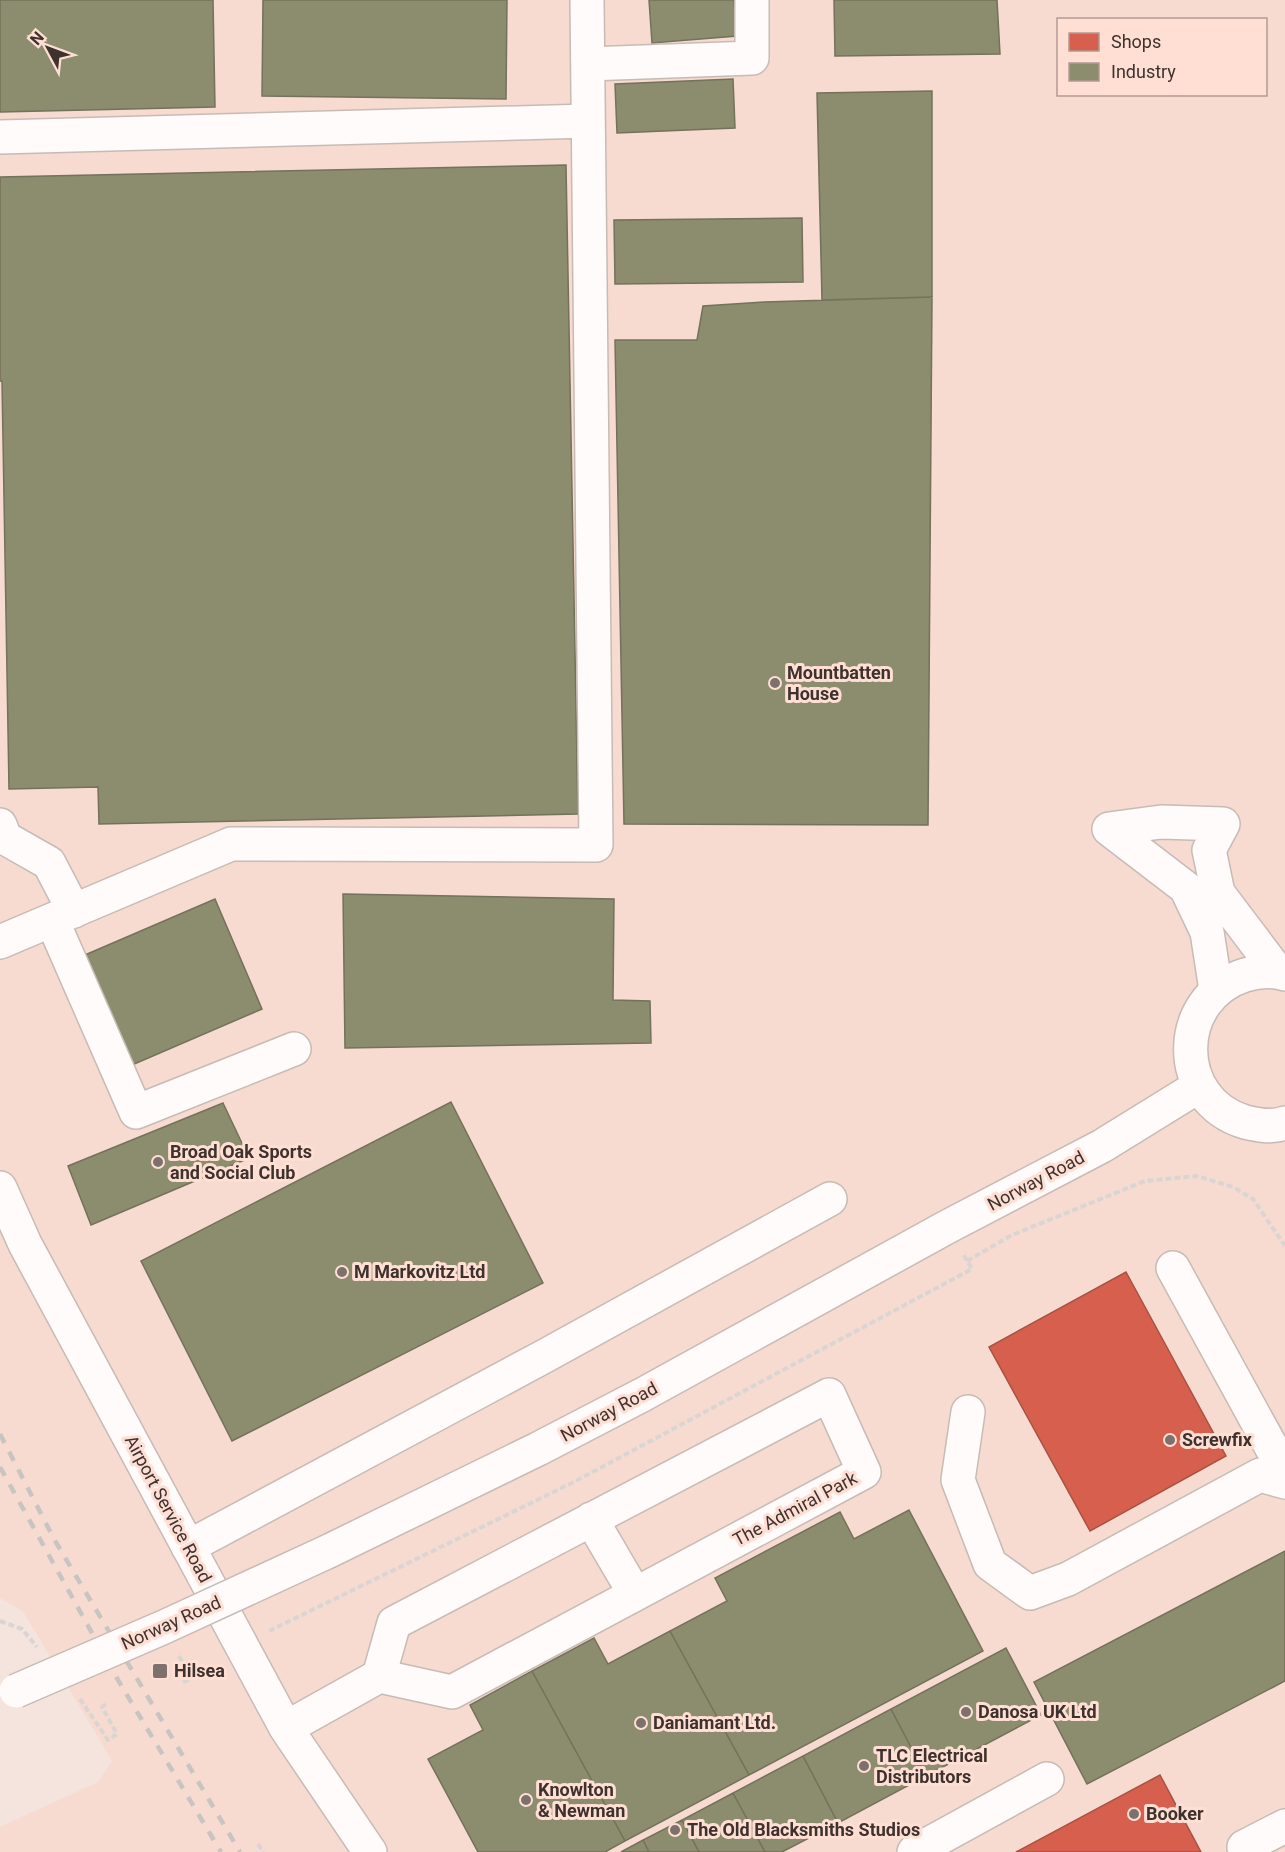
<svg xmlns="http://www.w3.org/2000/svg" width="1285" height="1852" font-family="Roboto,sans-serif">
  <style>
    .built { fill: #f7dad0; fill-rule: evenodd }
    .shops { fill: #d6604d; stroke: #a85244; stroke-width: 1.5 }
    .industry { fill: #8c8c6e; stroke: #75715b; stroke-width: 1.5 }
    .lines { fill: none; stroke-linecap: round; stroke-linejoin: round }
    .minor-casing { stroke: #c7bbb6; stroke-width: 36 }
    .path { stroke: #dad5d3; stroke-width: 4; stroke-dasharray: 6 3; stroke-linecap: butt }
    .minor { stroke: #fefbfa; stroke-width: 33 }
    .rail { stroke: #c8c4c2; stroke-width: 4.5; stroke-dasharray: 10 10; stroke-linecap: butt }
    .minor-bridge-casing { stroke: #c7bbb6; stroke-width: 36; stroke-linecap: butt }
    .minor-bridge { stroke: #fefbfa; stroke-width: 33 }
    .poi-dot { fill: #7e706c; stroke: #ffdfd4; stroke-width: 2 }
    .labels { text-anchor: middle; stroke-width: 6; stroke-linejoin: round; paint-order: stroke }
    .poi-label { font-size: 18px; font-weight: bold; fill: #3e322e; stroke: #ffdfd4; text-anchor: start }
    .street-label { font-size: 18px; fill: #3e322e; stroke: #ffdfd4 }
  </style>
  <rect width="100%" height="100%" fill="#f5e4de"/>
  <path class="built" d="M0 0H1285V1852H0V1827L98 1782 112 1761 23 1611 0 1598ZM1058 20H1266V94H1058Z"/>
  <path class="shops" d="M1126 1272 1226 1456 1090 1531 989 1347Z
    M1160 1775 1201 1852H1016Z"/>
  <path class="industry" d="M0 0H213L215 107 0 112Z
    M263 0H507L506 99 262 96Z
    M649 0H734L737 36 652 43Z
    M834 0H997L1000 54 835 56Z
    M733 79 735 128 617 133 615 84Z
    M932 91V297L822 300 817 93Z
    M566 165 578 814 99 824 98 787 9 789 2 381H0V177Z
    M802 218 803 282 615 284 614 220Z
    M932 297 928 825 624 824 615 340H697L703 306 764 302Z
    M343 894 614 899 613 1000 650 1001 651 1043 345 1048Z
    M215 899 262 1009 132 1065 85 955Z
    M451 1102 543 1283 232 1441 141 1261Z
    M223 1103 249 1158 91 1225 68 1166Z
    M909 1510 983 1651 749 1775 670 1631 727 1601 715 1578 840 1512 854 1539Z
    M1285 1551V1681L1087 1784 1034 1682Z
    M670 1631 749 1775 625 1841 532 1671 594 1638 608 1664Z
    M1006 1648 1041 1715 926 1776 891 1709Z
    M532 1671 625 1841 605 1852H478L428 1759 483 1730 470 1705Z
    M891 1709 926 1776 838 1823 803 1756Z
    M803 1756 838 1823 782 1852H765L733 1793Z
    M733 1793 765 1852H699L682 1820Z
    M682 1820 699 1852H649L643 1840Z
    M643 1840 649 1852H621Z"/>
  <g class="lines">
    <g class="minor-casing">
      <path id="minor" d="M588 64 752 58V0
        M0 137 588 121
        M0 825 5 838 49 863 74 911
        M1109 829 1161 822 1223 824 1209 850 1218 893 1277 971
        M1109 829 1186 888 1207 932 1216 990
        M52 920 136 1112 294 1049
        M0 942 231 844 596 845 587 0
        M1285 974C1272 970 1258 971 1245 975 1173 998 1172 1100 1245 1122 1257 1125 1272 1128 1285 1123
        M0 1188 25 1244 286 1728 370 1852
        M1173 1268 1285 1472
        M968 1412 958 1480 990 1564 1030 1593 1068 1579 1260 1475 1285 1482
        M591 1519 635 1594
        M188 1547 543 1357 830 1199
        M329 1551 538 1449 642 1395 947 1227 1102 1146 1199 1086
        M286 1728 379 1676 394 1623 829 1395 864 1472 452 1692 379 1676
        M914 1852 1047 1779
        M1247 1852 1244 1847 1285 1826"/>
    </g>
    <path class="path" d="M967 1261 1012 1235 1145 1181 1197 1176 1233 1187 1253 1199 1285 1246
      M0 1621 22 1629 37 1647
      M269 1631 572 1483 972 1269 963 1254
      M179 1656 191 1679
      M183 1682 191 1679 214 1664
      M80 1699 108 1740 117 1734 102 1707 107 1703
      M258 1844 263 1852"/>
    <use href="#minor" class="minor"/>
    <path class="rail" d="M0 1434 54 1539 240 1852
      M0 1467 118 1680 221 1852"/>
    <g class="minor-bridge-casing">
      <path id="minor-bridge" d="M16 1691 164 1627 329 1551"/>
    </g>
    <use href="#minor-bridge" class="minor-bridge"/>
  </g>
  <g class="poi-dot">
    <circle cx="775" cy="683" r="6"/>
    <circle cx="158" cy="1162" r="6"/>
    <circle cx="342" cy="1272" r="6"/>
    <circle cx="1170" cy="1440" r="6"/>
    <rect x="152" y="1663" width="16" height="16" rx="3"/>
    <circle cx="966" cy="1712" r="6"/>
    <circle cx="641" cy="1723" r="6"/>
    <circle cx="864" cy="1766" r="6"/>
    <circle cx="526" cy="1800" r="6"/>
    <circle cx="1134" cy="1814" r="6"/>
    <circle cx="675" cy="1830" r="6"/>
  </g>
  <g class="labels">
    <g class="poi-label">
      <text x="787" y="679">Mountbatten<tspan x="787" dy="21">House</tspan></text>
      <text x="170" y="1158">Broad Oak Sports<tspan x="170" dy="21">and Social Club</tspan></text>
      <text x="354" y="1278">M Markovitz Ltd</text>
      <text x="1182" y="1446">Screwfix</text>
      <text x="174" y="1677">Hilsea</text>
      <text x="978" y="1718">Danosa UK Ltd</text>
      <text x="653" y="1729">Daniamant Ltd.</text>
      <text x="876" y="1762">TLC Electrical<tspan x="876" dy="21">Distributors</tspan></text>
      <text x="538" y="1796">Knowlton<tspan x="538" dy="21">&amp; Newman</tspan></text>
      <text x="1146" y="1820">Booker</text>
      <text x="687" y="1836">The Old Blacksmiths Studios</text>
    </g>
    <g class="street-label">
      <text transform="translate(1036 1181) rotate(-28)" y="6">Norway Road</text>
      <text transform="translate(609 1412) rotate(-28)" y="6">Norway Road</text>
      <text transform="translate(168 1509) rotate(62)" y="6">Airport Service Road</text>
      <text transform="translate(795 1509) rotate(-28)" y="6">The Admiral Park</text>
      <text transform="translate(171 1623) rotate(-24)" y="6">Norway Road</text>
    </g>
  </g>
  <rect x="1057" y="18" width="210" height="78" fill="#ffdfd4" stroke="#b29a92" stroke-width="1.5"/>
  <rect x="1069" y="33" width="30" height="18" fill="#d6604d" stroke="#b29a92" stroke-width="1.5"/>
  <text x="1111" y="48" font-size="18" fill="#3e322e">Shops</text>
  <rect x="1069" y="63" width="30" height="18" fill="#8c8c6e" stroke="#b29a92" stroke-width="1.5"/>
  <text x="1111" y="78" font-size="18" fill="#3e322e">Industry</text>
  <g transform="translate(48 48) rotate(311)" stroke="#ffdfd4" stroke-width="4.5" paint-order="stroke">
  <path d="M0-4.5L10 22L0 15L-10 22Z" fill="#3e322e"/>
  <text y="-9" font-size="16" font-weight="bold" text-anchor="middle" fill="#3e322e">N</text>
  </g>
</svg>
